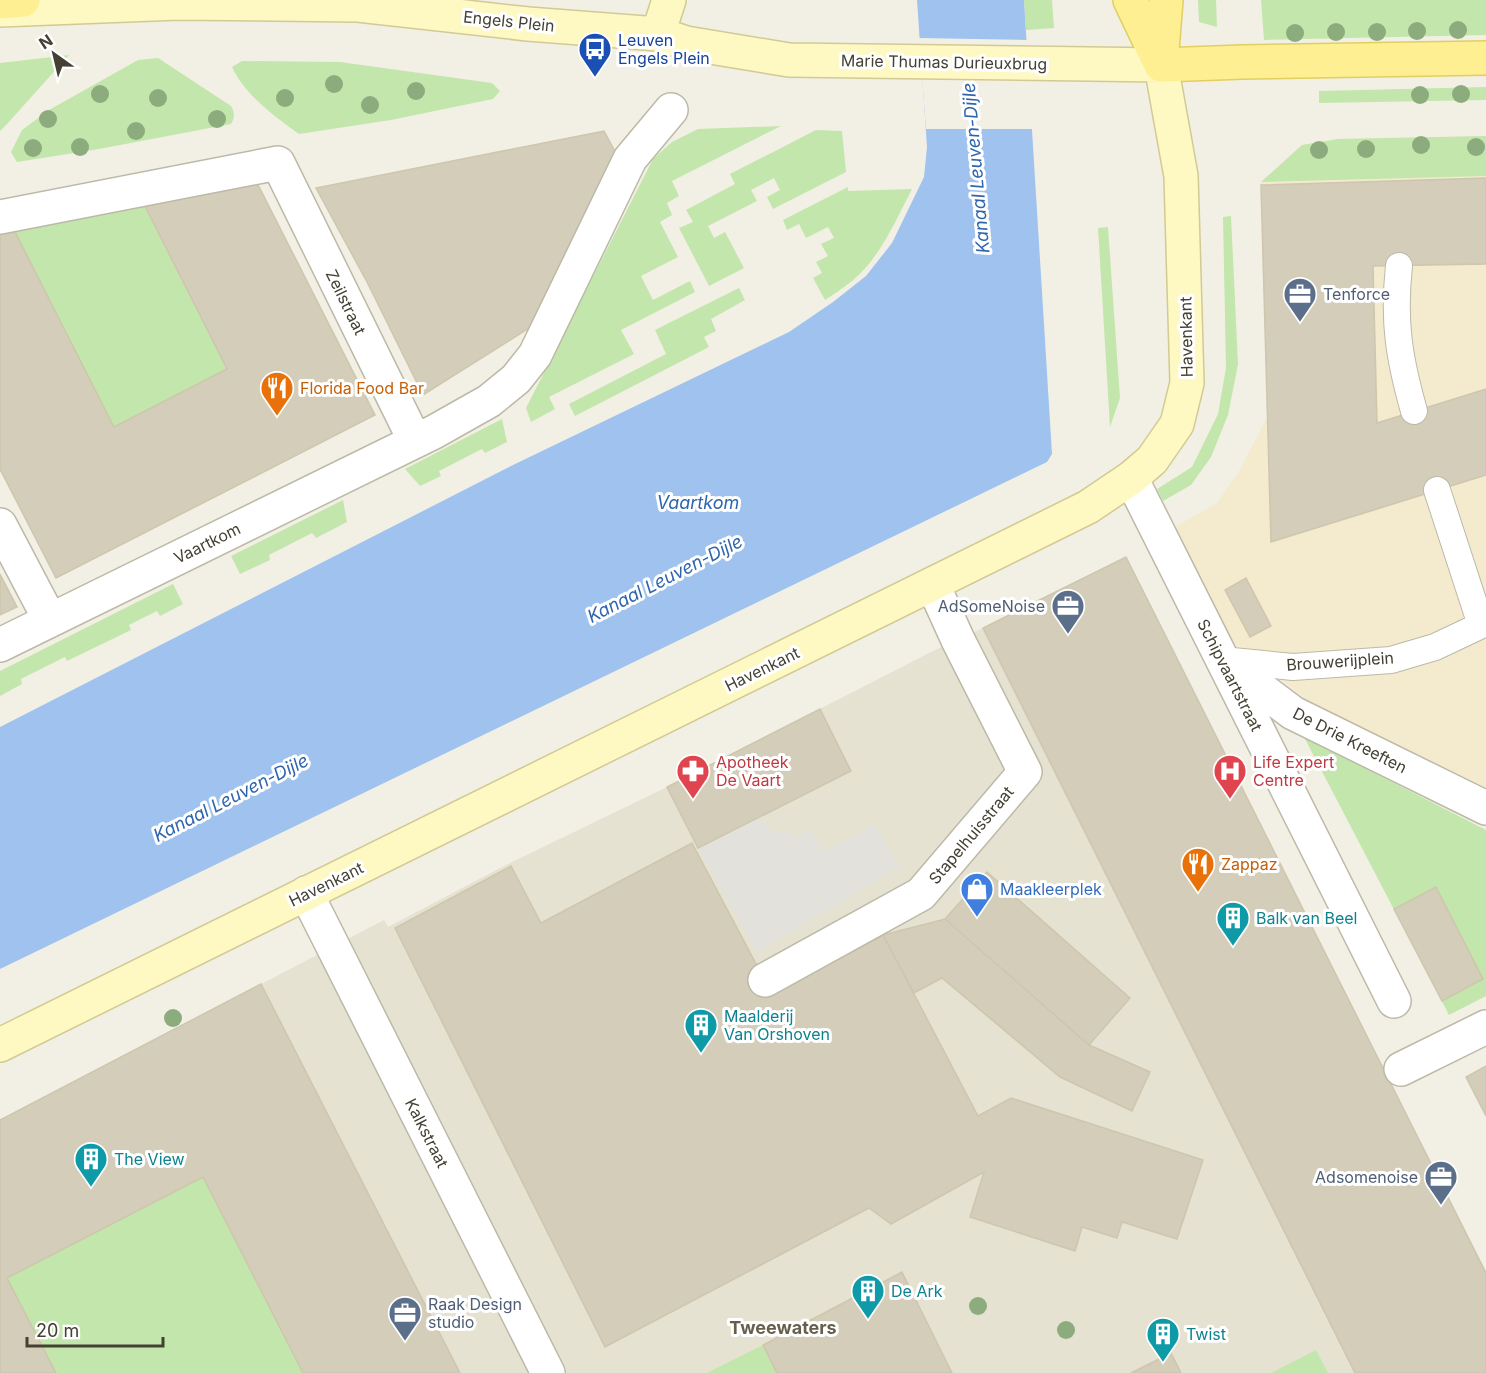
<svg xmlns="http://www.w3.org/2000/svg" width="1486" height="1373" font-family="Inter,sans-serif">
  <style>
    .residential { fill: #e6e2d2 }
    .commercial { fill: #f4eace }
    .green { fill: #c3e6ac }
    .parking { fill: #e2e1dc }
    .water { fill: #a0c2ef }
    .pier { fill: #f2f0e4 }
    .building { fill: #d3cdb9; stroke: #cec6ad; stroke-width: 1.5 }
    .lines { fill: none; stroke-linecap: round; stroke-linejoin: round }
    .lane-casing { stroke: #bdb9a7; stroke-width: 28 }
    .street-casing { stroke: #bdb9a7; stroke-width: 36 }
    .secondary-casing { stroke: #d2ca94; stroke-width: 36 }
    .primary-casing { stroke: #e1cf62; stroke-width: 36 }
    .lane { stroke: #fff; stroke-width: 26 }
    .street { stroke: #fff; stroke-width: 33 }
    .secondary { stroke: #fef8c2; stroke-width: 33 }
    .primary { stroke: #fdef92; stroke-width: 33 }
    .tree { fill: #8dac7d }
    .labels { text-anchor: middle; stroke-width: 6; stroke-linejoin: round; paint-order: stroke }
    .street-label { font-size: 16px; fill: #444034; stroke: #fff }
    .transit-label { font-size: 16px; fill: #164399; stroke: #fff; text-anchor: start }
    .service-label { font-size: 16px; fill: #4e5e75; stroke: #fff; text-anchor: start }
    .food-label { font-size: 16px; fill: #c56008; stroke: #fff; text-anchor: start }
    .health-label { font-size: 16px; fill: #be3a42; stroke: #fff; text-anchor: start }
    .shop-label { font-size: 16px; fill: #366cbe; stroke: #fff; text-anchor: start }
    .culture-label { font-size: 16px; fill: #0d838f; stroke: #fff; text-anchor: start }
    .water-label { font-size: 18px; font-style: italic; fill: #2f65ad; stroke: #fff }
    .neighbourhood-label { font-size: 18px; font-weight: bold; fill: #665f4b; stroke: #fff }
  </style>
  <rect width="100%" height="100%" fill="#f2f0e4"/>
  <path class="residential" d="M1126 557 1486 1273V1373H0V1120L384 920 388 927 502 867 667 787 935 650 983 628Z"/>
  <path class="commercial" d="M1486 136V788L1307 700 1217 630 1166 532 1217 503 1239 471 1267 418 1261 182 1302 145 1338 139Z"/>
  <path class="green" d="M1024 0H1052L1054 28 1026 30Z
    M1198 0H1216L1217 27 1199 22Z
    M1261 0H1486V35L1264 40Z
    M69 55 7 124 0 131V63Z
    M158 58 231 106C235 113 235 117 231 124L99 149 17 162 11 152 22 130 49 110 138 60Z
    M242 61 340 62 492 83 500 91 493 99 391 120 299 134C274 116 245 95 232 67Z
    M1486 87V100L1319 103V91Z
    M781 126 672 181 679 196 667 203 672 215 660 222 678 257 641 276 653 300 690 281 695 292 621 330 634 354 549 397 555 409 531 422 526 408 653 159 672 142 698 129Z
    M816 130 842 131 846 172 773 209 767 197 780 190 774 178 751 190 757 201 708 226 714 238 725 232 744 268 709 286 679 228 693 222 686 210 735 184 730 174Z
    M1486 136V176L1261 182 1302 145 1338 139Z
    M848 187V191L912 189C896 220 880 258 852 281 843 288 834 294 825 300L813 278 822 273 816 262 828 256 821 244 834 238 828 227 806 238 799 224 787 230 783 220Z
    M141 198 227 369 114 427 12 226Z
    M1231 216 1238 364 1228 415 1211 457 1191 485 1163 501 1157 489 1192 467 1218 414 1226 368 1223 217Z
    M1108 227 1120 398 1110 427 1098 228Z
    M739 288 745 300 711 319 716 331 704 337 709 347 575 416 569 404 666 354 655 330Z
    M502 419 507 442 485 453 482 449 439 471 441 476 420 486 405 469Z
    M343 500 347 522 316 538 312 533 269 555 270 560 240 574 231 556Z
    M173 584 183 604 160 616 157 611 129 625 131 630 67 661 65 657 21 679 22 684 0 696V671Z
    M1304 737 1486 830V996L1449 1015Z
    M203 1177 303 1373H56L7 1278Z
    M763 1345 777 1373H707Z
    M1316 1350 1328 1373H1271Z"/>
  <path class="parking" d="M758 818 773 831 781 834 790 831 794 839 810 829 824 852 874 825 900 866 757 952 698 848Z"/>
  <path class="water" d="M917 0H1024L1052 454 1047 462 0 969V727L513 465 789 332 833 302 866 276 892 243 924 177 927 147Z"/>
  <path class="pier" d="M919 38 1027 40 1033 129H926Z"/>
  <path class="building" d="M604 131 617 155 534 325 423 395 367 282 316 188Z
    M252 173 375 415 56 578 0 469V228L12 226 114 427 227 369 141 198Z
    M1486 178V264L1373 266 1377 423 1486 389V475L1271 542 1261 185Z
    M1126 557 1486 1273V1373H1355L983 628Z
    M0 574 17 607 0 615Z
    M1246 578 1271 626 1250 637 1225 590Z
    M820 709 851 771 698 848 667 787Z
    M692 843 772 994 883 935 978 1116 1011 1098 1203 1160 1177 1239 1122 1222 1117 1238 1082 1227 1075 1251 970 1217 984 1172 891 1224 869 1208 605 1347 395 928 511 866 541 923Z
    M987 872 1130 998 1089 1045 945 919Z
    M1436 887 1483 979 1442 1001 1394 909Z
    M945 919 1089 1045 1150 1072 1132 1111 1060 1077 942 978 914 993 883 935Z
    M261 984 460 1373H303L203 1177 7 1278 56 1373H0V1120Z
    M1486 1066V1116L1466 1077Z
    M902 1272 952 1373H777L763 1345Z
    M1171 1353 1181 1373H1131Z"/>
  <g class="lines">
    <g class="lane-casing">
      <path id="lane" d="M1399 266C1393 321 1399 358 1414 411
        M1437 490 1481 625
        M1222 660 1293 667 1391 660 1435 647 1486 623"/>
    </g>
    <g class="street-casing">
      <path id="street" d="M0 217 278 163 415 441
        M1131 478 1394 1001
        M0 525 50 620
        M0 645 434 432 489 401 516 379 535 355 630 159 671 110
        M1229 665 1293 713 1486 808
        M306 893 548 1373
        M765 980 921 894 1025 772 958 640 933 585
        M1401 1069 1486 1027"/>
    </g>
    <g class="secondary-casing">
      <path id="secondary" d="M0 10 178 3 358 5 528 24 658 34 686 43 789 60 1161 65 1181 176 1187 383 1177 424 1152 460 1131 478 1088 507 0 1045
        M658 34 669 0"/>
    </g>
    <g class="primary-casing">
      <path id="primary" d="M1130 0 1161 65
        M0 2 23 0
        M1161 63 1166 0
        M1161 65 1243 62 1486 58"/>
    </g>
    <use href="#lane" class="lane"/>
    <use href="#street" class="street"/>
    <use href="#secondary" class="secondary"/>
    <use href="#primary" class="primary"/>
  </g>
  <g class="tree">
    <circle cx="1458" cy="30" r="9"/>
    <circle cx="1417" cy="31" r="9"/>
    <circle cx="1336" cy="32" r="9"/>
    <circle cx="1377" cy="32" r="9"/>
    <circle cx="1295" cy="33" r="9"/>
    <circle cx="334" cy="84" r="9"/>
    <circle cx="416" cy="91" r="9"/>
    <circle cx="100" cy="94" r="9"/>
    <circle cx="1461" cy="94" r="9"/>
    <circle cx="1420" cy="95" r="9"/>
    <circle cx="158" cy="98" r="9"/>
    <circle cx="285" cy="98" r="9"/>
    <circle cx="370" cy="105" r="9"/>
    <circle cx="48" cy="119" r="9"/>
    <circle cx="217" cy="119" r="9"/>
    <circle cx="136" cy="131" r="9"/>
    <circle cx="1421" cy="145" r="9"/>
    <circle cx="80" cy="147" r="9"/>
    <circle cx="1476" cy="147" r="9"/>
    <circle cx="33" cy="148" r="9"/>
    <circle cx="1366" cy="149" r="9"/>
    <circle cx="1319" cy="150" r="9"/>
    <circle cx="173" cy="1018" r="9"/>
    <circle cx="978" cy="1306" r="9"/>
    <circle cx="1066" cy="1330" r="9"/>
  </g>
  <defs>
    <g id="bus-pin" transform="scale(1.725)"><path d="M0 17L-7.5 6A9.5 9.5 0 1 1 7.5 6Z" fill="#1a4fb4" stroke="#fff"/><path d="M-5-6H5V4H4V6H2V4H-2V6H-4V4H-5ZM-3.5-4V0h7V-4ZM-3.5 1.2v1.5H-2V1.2ZM2 1.2v1.5H3.5V1.2Z" fill="#fff"/></g>
    <g id="office-pin" transform="scale(1.725)"><path d="M0 17L-7.5 6A9.5 9.5 0 1 1 7.5 6Z" fill="#5c6f8a" stroke="#fff"/><path d="M-6-3h4V-5.5h4V-3h4V5H-6ZM-1-4.5V-3h2v-1.5ZM-6 0V1H6V0Z" fill="#fff"/></g>
    <g id="restaurant-pin" transform="scale(1.725)"><path d="M0 17L-7.5 6A9.5 9.5 0 1 1 7.5 6Z" fill="#e8710a" stroke="#fff"/><path d="M-5-6h1v4h1v-4h1v4h1v-4h1v5L-1.5 .5V6h-2V.5L-5-1ZM5-6V6H3V1.5H1.5Q1.5-4 5-6Z" fill="#fff"/></g>
    <g id="pharmacy-pin" transform="scale(1.725)"><path d="M0 17L-7.5 6A9.5 9.5 0 1 1 7.5 6Z" fill="#e0444e" stroke="#fff"/><path d="M-2-6h4v4h4v4h-4v4h-4v-4h-4v-4h4Z" fill="#fff"/></g>
    <g id="hospital-pin" transform="scale(1.725)"><path d="M0 17L-7.5 6A9.5 9.5 0 1 1 7.5 6Z" fill="#e0444e" stroke="#fff"/><path d="M-5-5h3v3.5h4V-5h3V5h-3V1.5h-4V5h-3Z" fill="#fff"/></g>
    <g id="shop-pin" transform="scale(1.725)"><path d="M0 17L-7.5 6A9.5 9.5 0 1 1 7.5 6Z" fill="#3f7fe0" stroke="#fff"/><path d="M-5-2.5h2.3a2.7 3.5 0 0 1 5.4 0H5L5.5 6h-11ZM-1.5-2.5h3a1.5 2.3 0 0 0-3 0Z" fill="#fff"/></g>
    <g id="building-pin" transform="scale(1.725)"><path d="M0 17L-7.5 6A9.5 9.5 0 1 1 7.5 6Z" fill="#0f9aa8" stroke="#fff"/><path d="M-4-6H4V6H1V3H-1V6H-4ZM-2.5-4.3h1.7v1.8h-1.7ZM.8-4.3h1.7v1.8H.8ZM-2.5-1h1.7V.8h-1.7ZM.8-1h1.7V.8H.8Z" fill="#fff"/></g>
  </defs>
  <g fill-rule="evenodd">
    <use href="#bus-pin" x="595" y="49"/>
    <use href="#office-pin" x="1300" y="294"/>
    <use href="#restaurant-pin" x="277" y="388"/>
    <use href="#office-pin" x="1068" y="606"/>
    <use href="#pharmacy-pin" x="693" y="771"/>
    <use href="#hospital-pin" x="1230" y="771"/>
    <use href="#restaurant-pin" x="1198" y="864"/>
    <use href="#shop-pin" x="977" y="889"/>
    <use href="#building-pin" x="1233" y="918"/>
    <use href="#building-pin" x="701" y="1025"/>
    <use href="#building-pin" x="91" y="1159"/>
    <use href="#office-pin" x="1441" y="1177"/>
    <use href="#building-pin" x="868" y="1291"/>
    <use href="#office-pin" x="405" y="1313"/>
    <use href="#building-pin" x="1163" y="1334"/>
  </g>
  <g class="labels">
    <g class="street-label">
      <text transform="translate(509 21) rotate(6)" y="6">Engels Plein</text>
      <text transform="translate(944 62) rotate(1)" y="6">Marie Thumas Durieuxbrug</text>
      <text transform="translate(346 302) rotate(64)" y="6">Zeilstraat</text>
      <text transform="translate(1186 337) rotate(-91)" y="6">Havenkant</text>
      <text transform="translate(207 543) rotate(-26)" y="6">Vaartkom</text>
      <text transform="translate(1340 661) rotate(-4)" y="6">Brouwerijplein</text>
      <text transform="translate(762 669) rotate(-26)" y="6">Havenkant</text>
      <text transform="translate(1230 675) rotate(63)" y="6">Schipvaartstraat</text>
      <text transform="translate(1350 740) rotate(27)" y="6">De Drie Kreeften</text>
      <text transform="translate(971 835) rotate(-50)" y="6">Stapelhuisstraat</text>
      <text transform="translate(326 884) rotate(-26)" y="6">Havenkant</text>
      <text transform="translate(427 1133) rotate(63)" y="6">Kalkstraat</text>
    </g>
    <g class="transit-label">
      <text x="618" y="46">Leuven<tspan x="618" dy="18">Engels Plein</tspan></text>
    </g>
    <g class="service-label">
      <text x="1323" y="300">Tenforce</text>
      <text x="1045" y="612" text-anchor="end">AdSomeNoise</text>
      <text x="1418" y="1183" text-anchor="end">Adsomenoise</text>
      <text x="428" y="1310">Raak Design<tspan x="428" dy="18">studio</tspan></text>
    </g>
    <g class="food-label">
      <text x="300" y="394">Florida Food Bar</text>
      <text x="1221" y="870">Zappaz</text>
    </g>
    <g class="health-label">
      <text x="716" y="768">Apotheek<tspan x="716" dy="18">De Vaart</tspan></text>
      <text x="1253" y="768">Life Expert<tspan x="1253" dy="18">Centre</tspan></text>
    </g>
    <g class="shop-label">
      <text x="1000" y="895">Maakleerplek</text>
    </g>
    <g class="culture-label">
      <text x="1256" y="924">Balk van Beel</text>
      <text x="724" y="1022">Maalderij<tspan x="724" dy="18">Van Orshoven</tspan></text>
      <text x="114" y="1165">The View</text>
      <text x="891" y="1297">De Ark</text>
      <text x="1186" y="1340">Twist</text>
    </g>
    <g class="water-label">
      <text transform="translate(976 168) rotate(-95)" y="6">Kanaal Leuven-Dijle</text>
      <text x="698" y="509">Vaartkom</text>
      <text transform="translate(665 579) rotate(-27)" y="6">Kanaal Leuven-Dijle</text>
      <text transform="translate(231 798) rotate(-27)" y="6">Kanaal Leuven-Dijle</text>
    </g>
    <g class="neighbourhood-label">
      <text x="783" y="1334">Tweewaters</text>
    </g>
  </g>
  <g transform="translate(54 54) rotate(326)" stroke="#ffffff" stroke-width="4.5" paint-order="stroke">
  <path d="M0-4.5L10 22L0 15L-10 22Z" fill="#444034"/>
  <text y="-9" font-size="16" font-weight="bold" text-anchor="middle" fill="#444034">N</text>
  </g>
  <path d="M27 1337v9h136v-9" fill="none" stroke="#444034" stroke-width="3"/>
  <text x="36" y="1337" font-size="18" fill="#444034" stroke="#ffffff" stroke-width="4.5" paint-order="stroke">20 m</text>
</svg>
